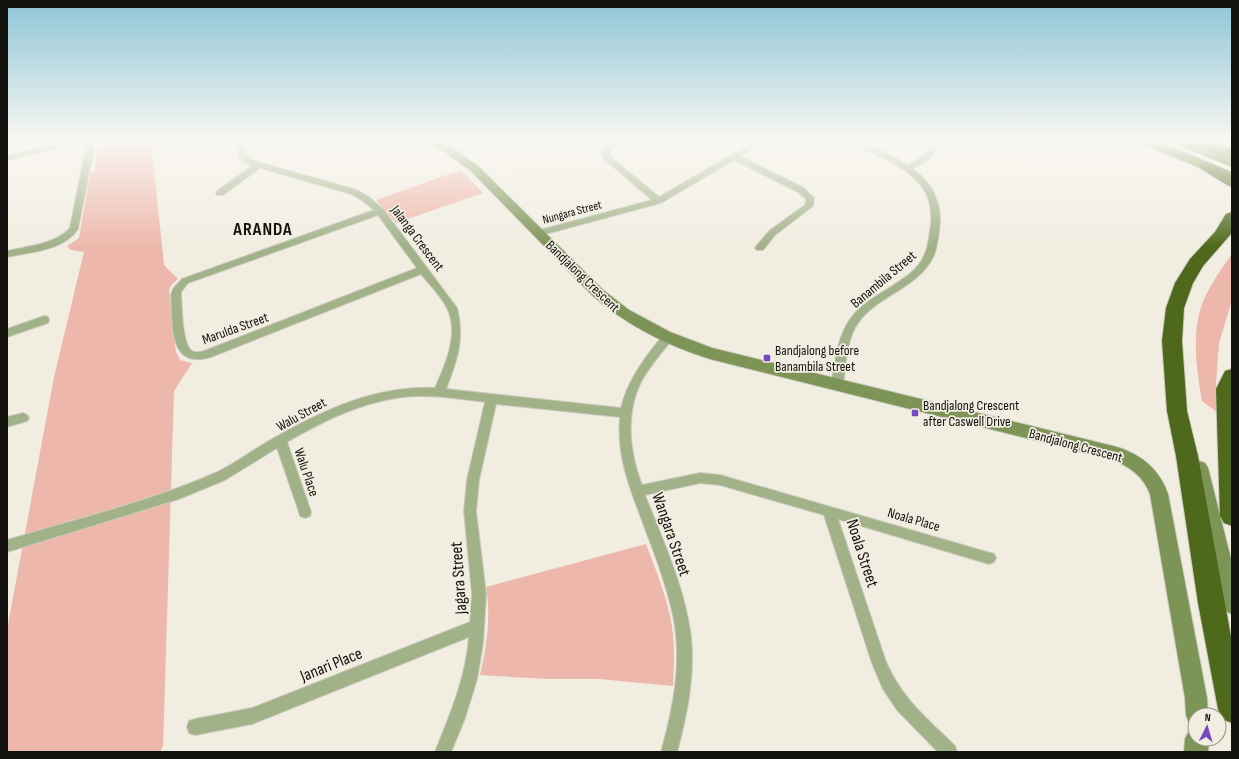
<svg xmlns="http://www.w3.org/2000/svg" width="1239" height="759" font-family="'Sofia Sans Condensed',sans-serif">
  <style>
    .green { fill: #eeb7ab }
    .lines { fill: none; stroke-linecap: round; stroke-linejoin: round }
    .street-casing { stroke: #cdcabf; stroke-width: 2 }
    .secondary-casing { stroke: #cdcabf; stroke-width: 2 }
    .primary-casing { stroke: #cdcabf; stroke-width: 2 }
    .highway-casing { stroke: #cdcabf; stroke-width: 2 }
    .street { fill: #a1b289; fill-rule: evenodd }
    .secondary { fill: #7c9456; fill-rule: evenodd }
    .primary { fill: #627e2d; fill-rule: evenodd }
    .highway { fill: #4f691c; fill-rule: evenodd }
    .poi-dot { fill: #7748c0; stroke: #f1ede1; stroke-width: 1.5 }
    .labels { text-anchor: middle; stroke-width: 3.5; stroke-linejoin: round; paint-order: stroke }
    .far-street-label { font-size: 12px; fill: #12110d; stroke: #f1ede1 }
    .street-label { font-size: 14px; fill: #12110d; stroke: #f1ede1 }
    .poi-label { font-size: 14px; fill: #12110d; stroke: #f1ede1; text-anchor: start }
    .near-street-label { font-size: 17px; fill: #12110d; stroke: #f1ede1 }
    .district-label { font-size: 18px; font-weight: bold; letter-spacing: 1px; fill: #12110d; stroke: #f1ede1 }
  </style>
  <rect width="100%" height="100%" fill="#f1ede1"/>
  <path class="green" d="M98 141H151L164 265 178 279 172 284 169 290 176 352 180 360 192 363 174 391 163 746 160 752H7V630L54 377 84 252 71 250 67 246 79 238 90 174 95 171Z
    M461 170 483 193 396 223 376 200Z
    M1232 254V300L1219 343 1216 384 1218 413 1202 401C1197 372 1192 339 1200 310 1206 290 1220 271 1232 254Z
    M646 544C656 571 668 599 672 627 675 647 674 666 673 686L599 679H547L480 675C487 645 491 617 486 587Z"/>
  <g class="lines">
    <g class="street-casing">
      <path id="street" d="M68 141H89L92 142 94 147 78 229C63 251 31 252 7 257V251C28 246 54 245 70 228L86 147 79 143 7 160V156Z
        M239 141H247L245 153 251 160 357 190 369 197 383 209 457 308C465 340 457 360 446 389L621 408C628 379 645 358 663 335H671L672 338 671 341C661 353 650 366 642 380 625 412 629 452 642 485L700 473 720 475 994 554 996 558 994 562 989 564 838 519 886 662C902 699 927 718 955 746L957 752H938L897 710 883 689 872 663 824 515 720 485 700 483 645 495C663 541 685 588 691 637 695 676 687 715 677 752H661C673 709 682 665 674 620 668 591 658 562 647 534 633 495 616 460 620 417L496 404 479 480 476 511 486 594 483 643 477 679 465 718 451 752H435C450 715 466 677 469 637L252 724 195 735 189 733 187 727 189 721 195 719 252 708 470 622 472 594 464 511 467 480 485 402C458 399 430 394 403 397 362 402 323 421 287 442L311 512 310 516 305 518 300 516 299 512 277 448 225 480 179 499 7 552V540C76 519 149 502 215 473 231 466 247 454 262 445 315 414 372 385 435 388 445 365 460 334 447 308 441 296 430 285 421 274L211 357C168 370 173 324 171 295L173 289 182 279 374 210 363 201 351 194 260 168 223 195H217L216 193 217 191 252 166C240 162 234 154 239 141ZM378 215 417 268 204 351C200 352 195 353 192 351 182 345 182 306 181 295V292L188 283Z
        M612 141H622L610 150 611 157 659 197 755 141H765L740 156 804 188 814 198 813 206 775 235 763 250H757L755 248 769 231 805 205 806 199 798 192 734 160 661 203 542 235H536L535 233 536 231 652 200 603 158 602 150Z
        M847 141C867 141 890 154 907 165 919 160 928 154 931 141H939C936 156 926 163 912 168 930 181 941 200 940 222 939 233 938 245 934 255 920 288 877 295 858 323 846 340 846 365 843 385L841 388 837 389 833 388 831 385C835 363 837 337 851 318 869 293 913 282 924 256 929 246 929 235 931 224 932 208 929 193 918 182 905 168 888 160 872 153 864 149 853 147 847 141Z
        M44 316 48 317 49 320 48 323 7 337V329Z
        M23 413 27 415 29 418 27 421 7 427V417Z"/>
    </g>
    <g class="secondary-casing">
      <path id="secondary" d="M424 141H439L453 148 479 167 603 290 629 310 670 332 712 348 1117 447C1142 455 1159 469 1168 494L1207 698 1208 715H1195V726L1189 723 1186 715 1185 698 1150 494C1144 477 1130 467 1114 460L710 359C666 345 628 326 593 296L471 171 445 152 425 143Z
        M1199 461 1205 463 1208 468 1232 563V614L1225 611 1222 604 1190 468 1193 463Z
        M1195 728V739H1209L1208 752H1184L1185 739 1189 731Z"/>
    </g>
    <g class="primary-casing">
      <path id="primary" d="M1140 141H1157L1232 172V181L1142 144Z
        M1174 141H1191L1232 158V167L1176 144Z"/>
    </g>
    <g class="highway-casing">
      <path id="highway" d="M1190 141H1210L1232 149V158L1192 144Z
        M1206 162 1211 163 1232 176V187L1227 185 1201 169 1199 166 1201 163Z
        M1232 212V232L1230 235 1203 266 1193 283 1184 308 1182 341 1187 411 1198 456 1232 642V723L1222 719 1218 709 1198 603 1176 456 1167 411 1162 341 1166 308 1175 283 1190 259 1215 232 1226 214Z
        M1232 369V526L1224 523 1220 516 1216 389 1225 371Z"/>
    </g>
    <use href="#street" class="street"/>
    <use href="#secondary" class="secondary"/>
    <use href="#primary" class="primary"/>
    <use href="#highway" class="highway"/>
  </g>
  <linearGradient id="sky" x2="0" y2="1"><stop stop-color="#8ec5d7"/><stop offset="0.57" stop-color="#f9f7f2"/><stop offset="1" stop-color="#f9f7f2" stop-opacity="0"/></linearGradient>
  <rect width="1239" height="247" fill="url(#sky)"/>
  <g class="poi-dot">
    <rect x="763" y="354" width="8" height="8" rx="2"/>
    <rect x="911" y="409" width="8" height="8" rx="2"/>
  </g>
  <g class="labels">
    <g class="far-street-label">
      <text transform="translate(572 212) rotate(-15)" y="4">Nungara Street</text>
    </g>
    <g class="street-label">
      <text transform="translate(418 238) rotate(53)" y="5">Jalanga Crescent</text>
      <text transform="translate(583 276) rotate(44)" y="5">Bandjalong Crescent</text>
      <text transform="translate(883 279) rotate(-40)" y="5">Banambila Street</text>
      <text transform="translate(235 328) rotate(-20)" y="5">Marulda Street</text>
      <text transform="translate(301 414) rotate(-29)" y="5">Walu Street</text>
      <text transform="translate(1076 445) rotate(15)" y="5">Bandjalong Crescent</text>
      <text transform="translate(307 472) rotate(71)" y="5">Walu Place</text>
      <text transform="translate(914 519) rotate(16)" y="5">Noala Place</text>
    </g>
    <g class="poi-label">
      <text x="775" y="355">Bandjalong before<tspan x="775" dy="16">Banambila Street</tspan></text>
      <text x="923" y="410">Bandjalong Crescent<tspan x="923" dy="16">after Caswell Drive</tspan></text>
    </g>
    <g class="near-street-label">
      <text transform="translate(672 534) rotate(71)" y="6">Wangara Street</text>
      <text transform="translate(863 553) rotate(72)" y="6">Noala Street</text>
      <text transform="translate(458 578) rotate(-94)" y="6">Jagara Street</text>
      <text transform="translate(331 664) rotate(-22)" y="6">Janari Place</text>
    </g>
    <g class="district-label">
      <text x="263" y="235">ARANDA</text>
    </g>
  </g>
  <rect width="1239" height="759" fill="none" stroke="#12110d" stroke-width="16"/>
  <g transform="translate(1207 727) rotate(5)"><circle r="19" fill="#f1ede1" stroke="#98958c"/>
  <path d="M0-3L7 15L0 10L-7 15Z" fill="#7748c0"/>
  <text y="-6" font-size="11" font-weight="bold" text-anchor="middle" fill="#12110d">N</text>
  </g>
</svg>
